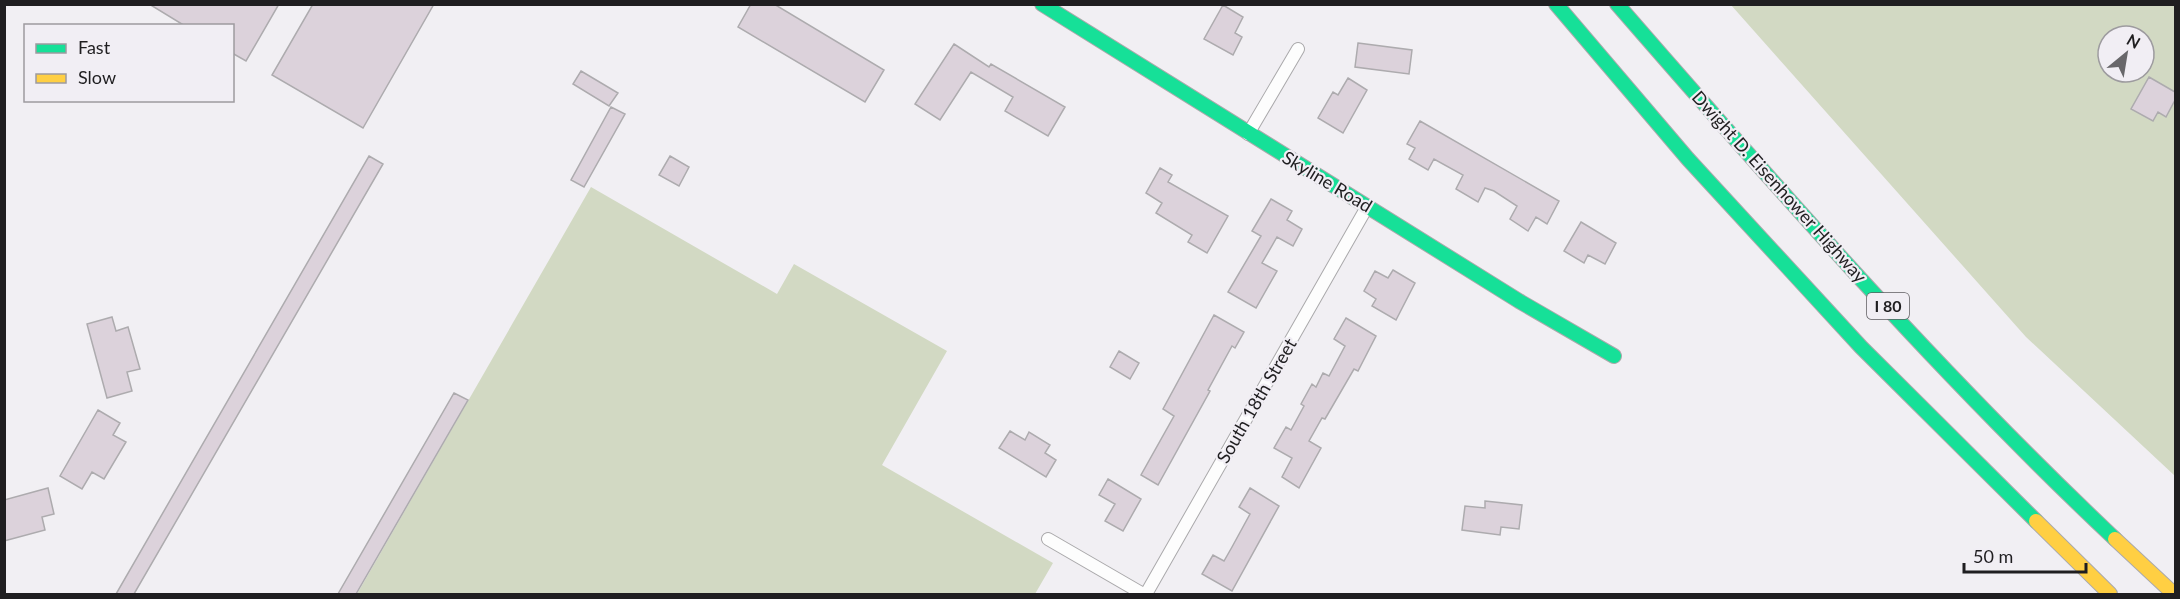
<svg xmlns="http://www.w3.org/2000/svg" width="2180" height="599" font-family="Lato,sans-serif">
  <style>
    .green { fill: #d2d9c3; fill-rule: evenodd }
    .building { fill: #dcd2db; stroke: #adabae; stroke-width: 1.5 }
    .lines { fill: none; stroke-linecap: round; stroke-linejoin: round }
    .street-casing { stroke: #aaa9ab; stroke-width: 14 }
    .fast-casing { stroke: #aaa9ab; stroke-width: 16 }
    .slow-casing { stroke: #aaa9ab; stroke-width: 16 }
    .street { stroke: #fdfdfd; stroke-width: 12 }
    .fast { stroke: #16e098; stroke-width: 14 }
    .slow { stroke: #ffcf43; stroke-width: 14 }
    .labels { text-anchor: middle; stroke-width: 4.5; stroke-linejoin: round; paint-order: stroke }
    .shield { fill: #f1eef4; stroke: #5e5c60; stroke-width: 1.5 }
    .shield-label { font-size: 16px; font-weight: bold; fill: #1f1e20 }
    .street-label { font-size: 18px; fill: #1f1e20; stroke: #f1eef4 }
  </style>
  <rect width="100%" height="100%" fill="#f1eff3"/>
  <path class="green" d="M1731 5H2175V476L2026 337ZM2108 36H2144V72H2108Z
    M591 187 777 294 794 264 947 351 882 465 1053 563 1035 594H357Z"/>
  <path class="building" d="M149 4H279L246 61 232 53V26H185Z
    M313 4H434L363 128 272 75Z
    M751 4H774L884 70 865 102 738 27Z
    M1223 5 1243 17 1235 33 1242 37 1233 55 1204 39Z
    M1358 43 1412 50 1409 74 1355 67Z
    M954 44 989 67 991 64 1065 107 1048 136 1005 111 1013 97 971 72 940 120 915 104Z
    M581 71 618 93 609 106 573 84Z
    M2149 77 2175 92V100L2166 117 2158 112 2153 121 2131 109Z
    M1348 78 1367 90 1343 133 1318 118 1333 92 1338 95Z
    M611 107 625 114 584 187 571 180Z
    M1420 121 1559 201 1547 224 1536 217 1528 231 1510 219 1517 206 1494 191 1485 188 1478 202 1456 189 1463 175 1434 159 1428 170 1409 159 1415 148 1407 144Z
    M369 156 383 164 134 594H116Z
    M670 156 689 167 679 186 659 175Z
    M1160 168 1172 175 1168 182 1228 216 1207 253 1188 242 1192 235 1156 213 1162 203 1146 193Z
    M1271 199 1292 211 1287 220 1302 229 1293 246 1277 237 1262 263 1277 271 1256 308 1228 292 1261 236 1252 231Z
    M1581 222 1616 243 1605 264 1588 255 1584 263 1564 251Z
    M1393 270 1415 283 1396 320 1372 306 1376 299 1364 291 1375 271 1388 278Z
    M1214 315 1244 332 1235 348 1232 346 1208 390 1210 391 1158 485 1141 475 1174 416 1163 409Z
    M112 317 116 331 128 327 140 369 127 372 132 391 107 398 87 324Z
    M1346 318 1376 336 1358 371 1354 369 1325 419 1322 418 1309 441 1321 448 1299 488 1282 477 1292 458 1274 448 1286 427 1291 430 1304 406 1301 404 1312 384 1316 387 1323 373 1329 376 1345 346 1334 339Z
    M1119 351 1139 363 1130 379 1110 367Z
    M454 393 468 400 356 594H338Z
    M98 410 120 423 113 435 126 442 104 479 92 472 82 489 60 476Z
    M1010 431 1025 440 1029 432 1050 445 1045 453 1056 460 1046 477 999 448Z
    M1108 479 1141 499 1123 531 1105 521 1115 504 1099 495Z
    M48 488 54 514 42 517 45 530 4 541V500Z
    M1250 488 1279 506 1232 591 1202 574 1213 555 1224 561 1232 547 1250 514 1239 507Z
    M1485 501 1522 505 1519 529 1501 527 1500 535 1462 530 1465 506 1485 508Z"/>
  <g class="lines">
    <g class="street-casing">
      <path id="street" d="M1248 134 1298 49
        M1048 539 1143 594
        M1146 594 1367 207"/>
    </g>
    <g class="fast-casing">
      <path id="fast" d="M1042 4 1519 301 1614 356
        M1556 4 1688 159 1861 347 2036 521
        M1617 4C1777 188 1938 372 2115 539"/>
    </g>
    <g class="slow-casing">
      <path id="slow" d="M2036 521 2110 594
        M2115 539 2174 594"/>
    </g>
    <use href="#street" class="street"/>
    <use href="#fast" class="fast"/>
    <use href="#slow" class="slow"/>
  </g>
  <g class="labels">
    <rect class="shield" x="1867" y="293" width="42" height="26" rx="4.5"/>
    <g class="shield-label">
      <text x="1888" y="312">I 80</text>
    </g>
    <g class="street-label">
      <text transform="translate(1327 182) rotate(31)" y="6">Skyline Road</text>
      <text transform="translate(1779 187) rotate(48)" y="6">Dwight D. Eisenhower Highway</text>
      <text transform="translate(1257 401) rotate(-60)" y="6">South 18th Street</text>
    </g>
  </g>
  <rect width="2180" height="599" fill="none" stroke="#1f1e20" stroke-width="12"/>
  <rect x="24" y="24" width="210" height="78" fill="#f1eef4" stroke="#9d9b9f" stroke-width="1.5"/>
  <rect x="36" y="44" width="30" height="9" fill="#16e098" stroke="#9d9b9f" stroke-width="1.5"/>
  <text x="78" y="54" font-size="18" fill="#1f1e20">Fast</text>
  <rect x="36" y="74" width="30" height="9" fill="#ffcf43" stroke="#9d9b9f" stroke-width="1.5"/>
  <text x="78" y="84" font-size="18" fill="#1f1e20">Slow</text>
  <g transform="translate(2126 54) rotate(30)"><circle r="28" fill="#f1eef4" stroke="#9d9b9f" stroke-width="1.5"/>
  <path d="M0-4.5L10 22L0 15L-10 22Z" fill="#68676a"/>
  <text y="-9" font-size="16" font-weight="bold" text-anchor="middle" fill="#1f1e20">N</text>
  </g>
  <path d="M1964 563v9h122v-9" fill="none" stroke="#1f1e20" stroke-width="3"/>
  <text x="1973" y="563" font-size="18" fill="#1f1e20" stroke="#f1eef4" stroke-width="4.5" paint-order="stroke">50 m</text>
</svg>
